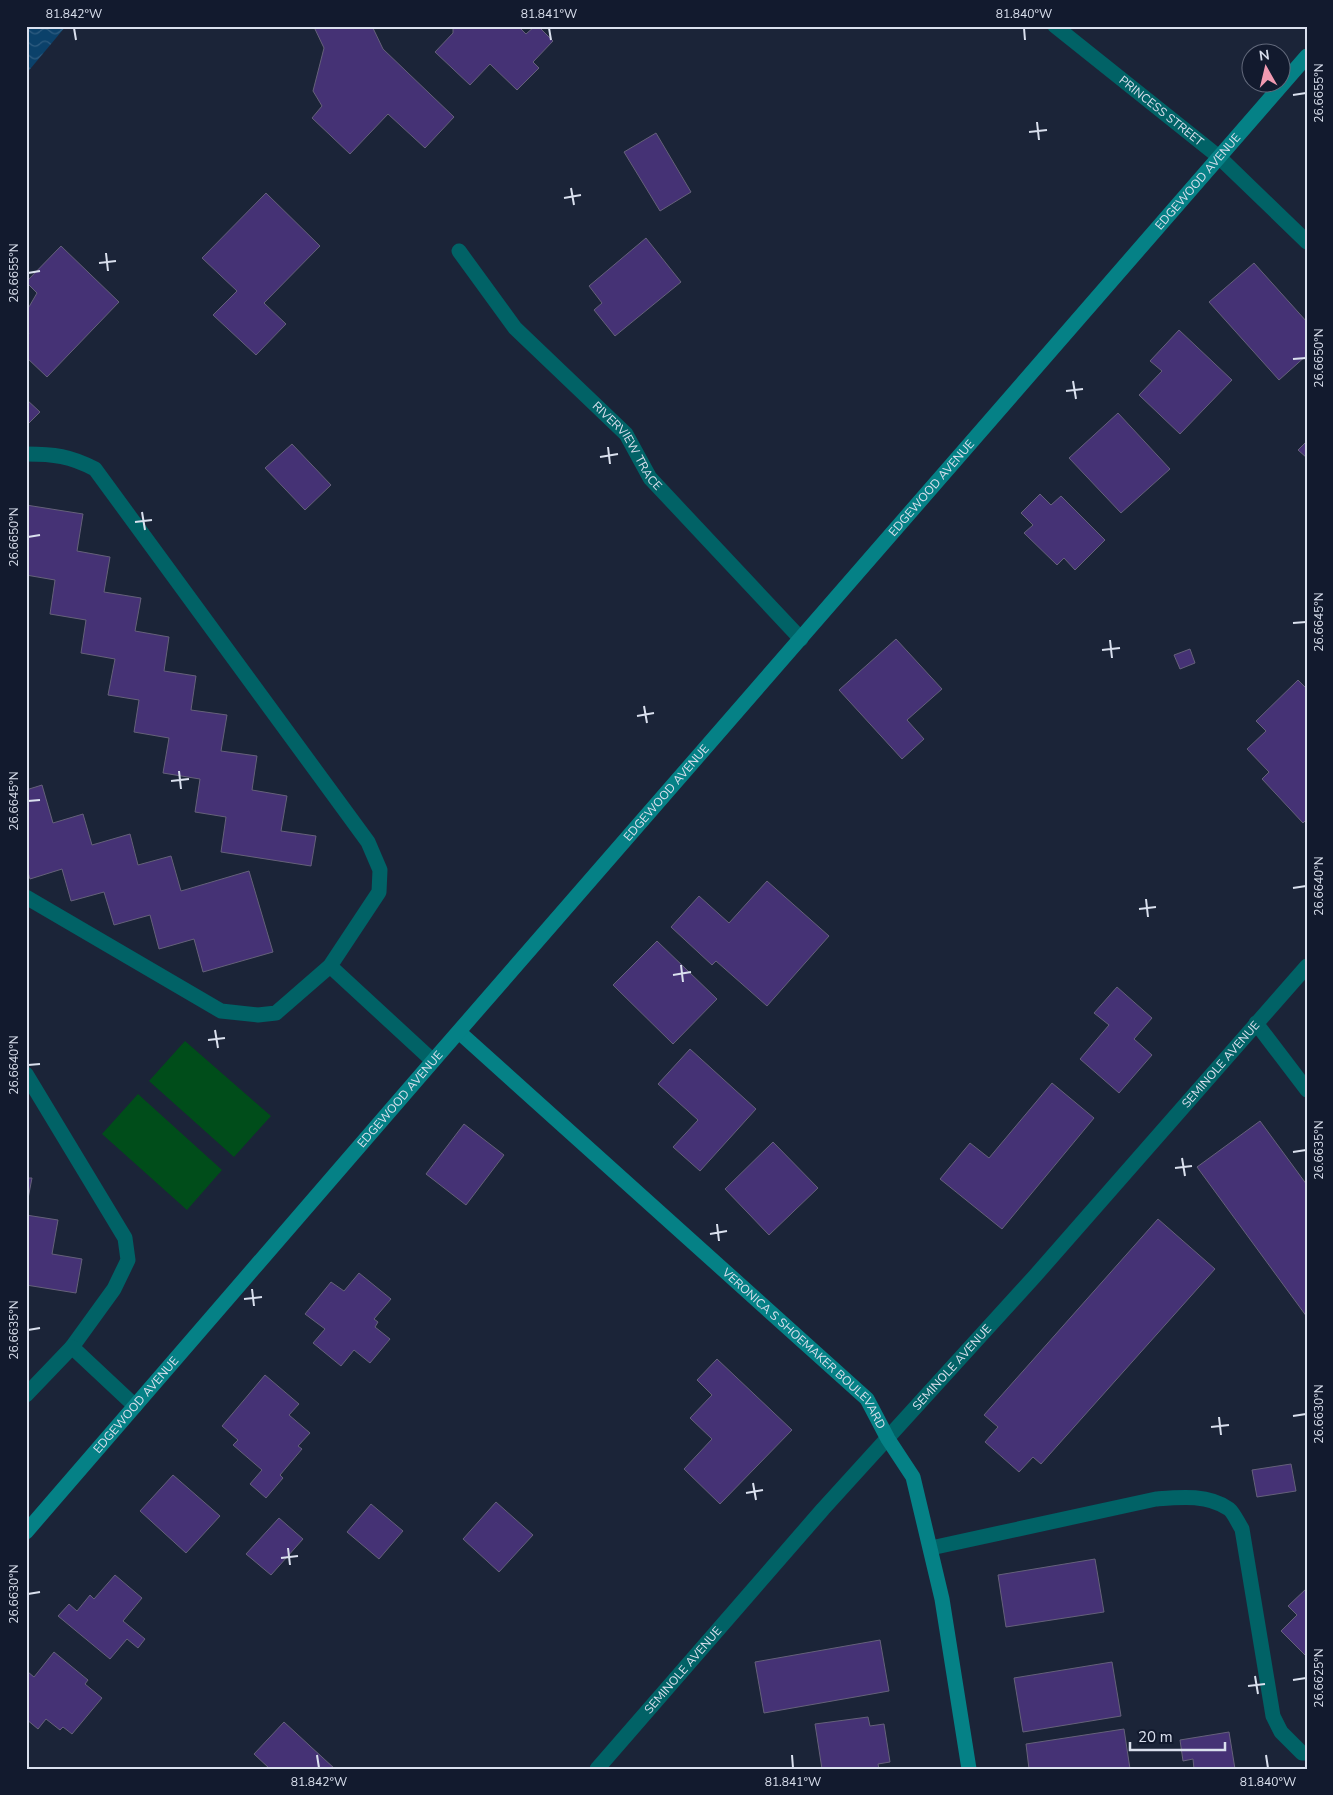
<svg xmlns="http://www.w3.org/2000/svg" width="1333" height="1795" font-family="'Nunito Sans',sans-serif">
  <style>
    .garden { fill: #004d1a }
    .water { fill: url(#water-waves) }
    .building { fill: #453275; stroke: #65617a }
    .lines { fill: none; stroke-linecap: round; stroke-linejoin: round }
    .lane { stroke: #016266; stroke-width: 15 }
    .street { stroke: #016266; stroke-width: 15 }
    .secondary { stroke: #058186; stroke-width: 15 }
    .ticks { fill: none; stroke: #dae0ee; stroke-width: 2 }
    .labels { text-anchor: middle; stroke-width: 4; stroke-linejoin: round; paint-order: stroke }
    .street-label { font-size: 12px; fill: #dae0ee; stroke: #121a2e }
    .neatline { fill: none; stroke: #dae0ee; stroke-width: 2 }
    .ticks-label { font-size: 12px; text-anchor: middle; fill: #dae0ee }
  </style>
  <defs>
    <pattern id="water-waves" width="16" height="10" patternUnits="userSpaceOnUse" patternTransform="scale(1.25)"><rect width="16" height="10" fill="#0b416a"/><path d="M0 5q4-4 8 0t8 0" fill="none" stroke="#2e5c80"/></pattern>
  </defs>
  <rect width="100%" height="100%" fill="#1b2438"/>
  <path class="garden" d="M185 1041 271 1116 234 1157 149 1081Z
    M138 1094 222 1170 187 1210 102 1134Z"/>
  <path class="water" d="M26 26H66L26 74Z"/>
  <path class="building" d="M372 26 383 49 454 117 425 148 388 114 350 154 312 118 322 106 313 91 324 48 314 27Z
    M453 26H518L526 34 535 26H538L553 41 533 62 539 68 517 90 490 64 470 85 435 52 453 33Z
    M656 133 691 192 660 211 624 152Z
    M266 193 320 246 264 303 286 324 256 355 213 315 237 291 202 258Z
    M646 238 681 282 615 336 594 310 602 303 589 286Z
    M61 246 119 302 47 377 26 357V337L29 334 26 328V312L37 293 26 282Z
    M1254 263 1307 322V355L1279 380 1209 302Z
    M1179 330 1232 380 1180 434 1139 395 1162 371 1150 361Z
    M26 399 40 412 26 426Z
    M1118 413 1170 469 1121 513 1069 458Z
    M1307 441V458L1298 450Z
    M292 444 331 485 305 510 265 468Z
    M1040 494 1051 505 1061 496 1105 540 1075 570 1064 558 1057 565 1024 533 1033 525 1021 513Z
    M26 505 83 514 77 551 110 557 104 592 141 598 135 631 169 637 164 671 196 676 191 710 227 715 221 751 257 756 252 790 287 796 281 831 316 836 311 866 221 852 226 817 195 812 200 779 163 773 169 738 134 732 139 700 108 695 115 659 81 653 86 620 50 614 55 580 26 575Z
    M896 639 942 689 907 720 924 739 902 759 839 690Z
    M1190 649 1195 663 1180 669 1174 655Z
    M1298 680 1307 689V819L1303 823 1262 779 1269 772 1247 749 1266 731 1256 721Z
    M42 785 53 823 83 814 92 845 130 834 138 865 171 856 181 891 249 871 273 952 203 972 194 939 159 949 150 915 114 925 104 892 71 901 62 869 30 879 26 866V790Z
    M767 881 829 936 767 1006 716 961 712 965 671 927 699 896 729 923Z
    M657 941 717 999 673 1044 613 985Z
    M1117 987 1152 1018 1134 1039 1152 1055 1119 1093 1080 1059 1109 1025 1094 1013Z
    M690 1049 756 1109 700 1171 673 1147 698 1120 658 1084Z
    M1052 1083 1094 1118 1002 1229 940 1179 970 1143 989 1158Z
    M1260 1121 1307 1185V1317L1197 1167Z
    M464 1124 504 1155 466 1205 426 1174Z
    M773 1142 818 1188 769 1235 725 1189Z
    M26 1178H32L26 1209Z
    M26 1215 58 1220 52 1254 82 1259 76 1293 26 1285Z
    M1158 1219 1215 1269 1041 1464 1033 1457 1019 1472 985 1442 998 1427 984 1415Z
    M359 1273 391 1299 374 1319 378 1322 375 1327 390 1339 370 1363 354 1350 341 1366 313 1343 325 1329 305 1314 331 1282 344 1291Z
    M717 1359 792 1430 720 1504 684 1469 712 1439 690 1418 712 1395 697 1380Z
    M265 1375 299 1404 289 1415 310 1433 298 1446 302 1449 280 1475 283 1478 266 1498 250 1484 262 1470 233 1445 238 1440 222 1426Z
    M1291 1464 1296 1491 1257 1497 1252 1470Z
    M173 1475 220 1516 186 1553 140 1511Z
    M496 1502 533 1535 499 1572 463 1539Z
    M371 1504 403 1531 379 1559 347 1532Z
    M279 1518 303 1539 271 1575 246 1554Z
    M1095 1559 1104 1612 1006 1627 998 1575Z
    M115 1575 142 1598 123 1621 145 1639 138 1648 127 1639 110 1659 58 1616 69 1604 77 1611 90 1595 94 1599Z
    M1307 1588V1657L1281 1631 1297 1615 1288 1606Z
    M880 1640 889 1691 764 1713 755 1662Z
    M54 1652 88 1680 85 1684 102 1698 72 1734 63 1727 60 1730 46 1719 38 1729 26 1719V1674L28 1672 34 1677Z
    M1112 1662 1121 1716 1023 1732 1014 1678Z
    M868 1717 870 1726 884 1724 890 1762 878 1764 879 1769H822L815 1724Z
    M284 1722 335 1769H270L254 1754Z
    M1124 1729 1130 1769H1029L1026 1744Z
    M1229 1732 1235 1769H1194L1193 1759 1183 1761 1180 1740Z"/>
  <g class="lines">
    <path class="lane" d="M26 454C54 454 70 456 95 469L368 842 380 870 379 892 330 966 276 1013 258 1015 221 1011 26 897
      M330 966 433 1061
      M1256 1023 1307 1090
      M931 1548 1156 1499C1180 1497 1208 1494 1229 1509 1234 1513 1238 1523 1242 1529L1273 1716 1281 1732 1302 1753H1307"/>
    <g class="street">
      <path id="s1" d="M1055 26 1219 157 1307 242"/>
      <path id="s2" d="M459 251 515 328 626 434 650 478 801 639"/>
      <path d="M26 1074 125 1238 128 1260 114 1289 72 1347"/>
      <path d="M26 1395 72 1347 135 1406"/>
      <path id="s3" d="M597 1769 823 1509 1035 1276 1307 966"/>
    </g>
    <g class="secondary">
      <path id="s4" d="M459 1032 867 1399 888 1439 913 1477 942 1599 969 1769"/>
      <path id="s5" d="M26 1532 433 1061 1307 56"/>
    </g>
  </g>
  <path class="ticks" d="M74 28 76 40M549 28 551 40M1024 28 1025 40M1293 95 1306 93M1037 122 1039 140M1029 132 1047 130M571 188 574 205M564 198 581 195M106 253 108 271M99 263 116 261M28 273 40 271M1293 359 1306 358M1073 381 1076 399M1066 391 1083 389M608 447 610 464M600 457 618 454M142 512 145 530M135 522 152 520M28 537 40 535M1293 623 1306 622M1110 640 1112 658M1102 650 1120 648M644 706 647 723M637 716 654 713M179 771 181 789M171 781 189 779M28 801 40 800M1293 888 1306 886M1146 899 1148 917M1139 909 1156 907M681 965 683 982M673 975 691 972M215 1030 218 1048M208 1040 225 1038M28 1065 40 1064M1293 1152 1306 1150M1182 1158 1185 1176M1175 1168 1192 1166M717 1224 719 1241M710 1234 727 1231M252 1289 254 1306M244 1299 262 1297M28 1330 40 1328M1293 1416 1306 1414M1219 1417 1221 1435M1211 1427 1229 1425M753 1483 756 1500M746 1493 763 1490M288 1548 290 1565M281 1558 298 1556M28 1594 40 1592M1255 1676 1258 1694M1293 1680 1306 1678M1248 1686 1265 1684M317 1755 319 1768M792 1755 793 1768M1266 1755 1268 1768"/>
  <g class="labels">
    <g class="street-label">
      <text dy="4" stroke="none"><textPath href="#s1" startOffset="136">PRINCESS STREET</textPath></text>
      <text dy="4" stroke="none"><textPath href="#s5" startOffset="1788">EDGEWOOD AVENUE</textPath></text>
      <text dy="4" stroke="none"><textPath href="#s2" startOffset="259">RIVERVIEW TRACE</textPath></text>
      <text dy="4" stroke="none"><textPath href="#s5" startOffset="1382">EDGEWOOD AVENUE</textPath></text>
      <text dy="4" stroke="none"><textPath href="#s5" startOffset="978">EDGEWOOD AVENUE</textPath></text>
      <text dy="4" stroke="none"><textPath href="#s3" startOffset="941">SEMINOLE AVENUE</textPath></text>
      <text dy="4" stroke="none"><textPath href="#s5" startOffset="572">EDGEWOOD AVENUE</textPath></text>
      <text dy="4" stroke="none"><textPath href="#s4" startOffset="469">VERONICA S SHOEMAKER BOULEVARD</textPath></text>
      <text dy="4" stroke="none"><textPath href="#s3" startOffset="536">SEMINOLE AVENUE</textPath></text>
      <text dy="4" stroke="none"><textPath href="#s5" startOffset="168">EDGEWOOD AVENUE</textPath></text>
      <text dy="4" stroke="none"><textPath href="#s3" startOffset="131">SEMINOLE AVENUE</textPath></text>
    </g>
  </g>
  <rect width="1333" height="1795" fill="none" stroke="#121a2e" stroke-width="55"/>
  <g transform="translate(1266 68) rotate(352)"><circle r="24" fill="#121a2e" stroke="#62697b"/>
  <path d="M0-4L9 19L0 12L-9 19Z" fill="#f19ab1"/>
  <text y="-8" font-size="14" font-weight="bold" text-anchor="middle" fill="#dae0ee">N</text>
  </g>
  <path d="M1130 1742v8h95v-8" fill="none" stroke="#dae0ee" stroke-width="2.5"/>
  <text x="1138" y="1742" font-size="15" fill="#dae0ee" stroke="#121a2e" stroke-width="4" paint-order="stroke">20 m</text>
  <rect x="28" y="28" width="1278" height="1740" class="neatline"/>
  <g class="ticks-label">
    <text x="74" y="18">81.842°W</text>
    <text x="549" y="18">81.841°W</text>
    <text x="1024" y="18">81.840°W</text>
    <text transform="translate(1319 93) rotate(-90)" y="4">26.6655°N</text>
    <text transform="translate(14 273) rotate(-90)" y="4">26.6655°N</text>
    <text transform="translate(1319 358) rotate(-90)" y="4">26.6650°N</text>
    <text transform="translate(14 537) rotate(-90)" y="4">26.6650°N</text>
    <text transform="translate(1319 622) rotate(-90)" y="4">26.6645°N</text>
    <text transform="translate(14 801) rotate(-90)" y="4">26.6645°N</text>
    <text transform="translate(1319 886) rotate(-90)" y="4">26.6640°N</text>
    <text transform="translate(14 1065) rotate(-90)" y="4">26.6640°N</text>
    <text transform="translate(1319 1150) rotate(-90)" y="4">26.6635°N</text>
    <text transform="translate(14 1330) rotate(-90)" y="4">26.6635°N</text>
    <text transform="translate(1319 1414) rotate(-90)" y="4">26.6630°N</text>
    <text transform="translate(14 1594) rotate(-90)" y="4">26.6630°N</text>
    <text transform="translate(1319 1678) rotate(-90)" y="4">26.6625°N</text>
    <text x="319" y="1786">81.842°W</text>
    <text x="793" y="1786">81.841°W</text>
    <text x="1268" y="1786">81.840°W</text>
  </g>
</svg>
